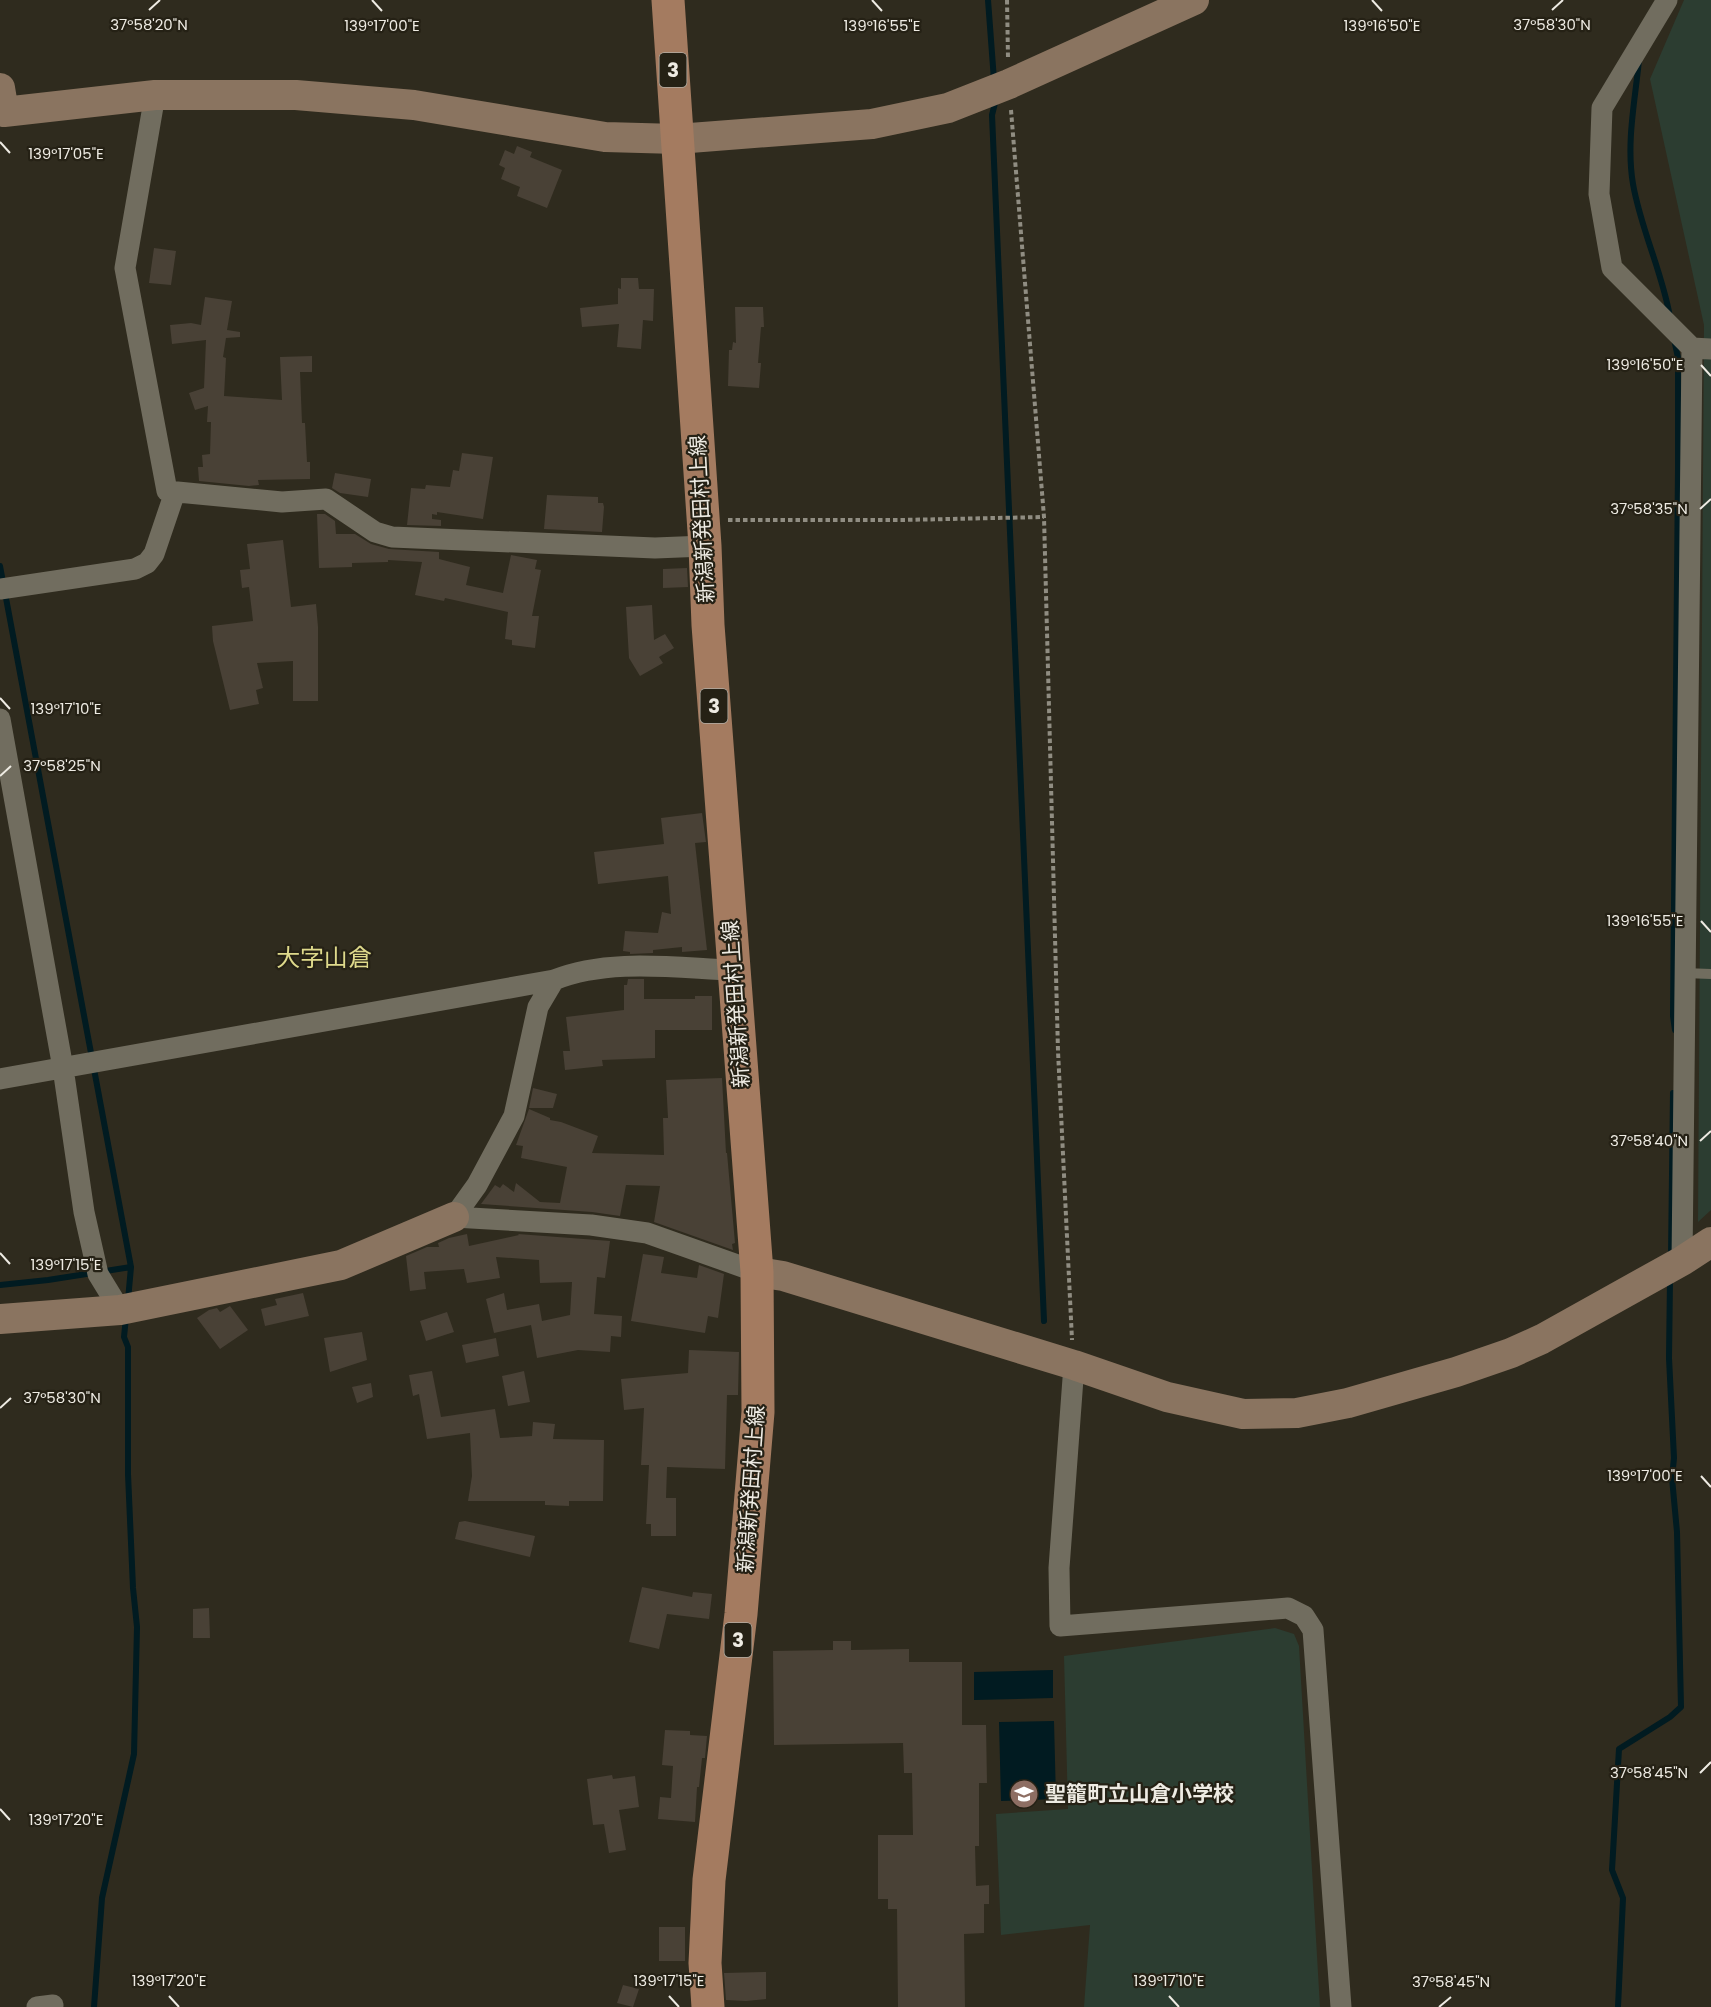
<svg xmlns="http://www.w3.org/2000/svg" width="1711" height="2007" font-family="Poppins,'Noto Sans JP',sans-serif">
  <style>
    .green { fill: #2c3d31 }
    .water { fill: #011b21 }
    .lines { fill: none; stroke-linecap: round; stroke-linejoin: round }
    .stream { stroke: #011b21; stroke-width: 6 }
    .building { fill: #494136 }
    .path { stroke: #908d82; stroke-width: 4; stroke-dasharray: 4.5 3; stroke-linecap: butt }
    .lane { stroke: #716d5f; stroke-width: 10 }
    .street { stroke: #716d5f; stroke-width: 21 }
    .secondary { stroke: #8a7460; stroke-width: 30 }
    .primary { stroke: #a47b60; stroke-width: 33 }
    .ticks { fill: none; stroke: #eeebe3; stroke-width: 2 }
    .labels { text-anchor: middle; stroke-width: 4.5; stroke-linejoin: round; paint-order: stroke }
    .shield { fill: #252115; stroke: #b2aea5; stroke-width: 1.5 }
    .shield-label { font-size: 20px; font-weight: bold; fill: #eeebe3 }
    .street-label { font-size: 21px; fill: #eeebe3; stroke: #252115 }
    .poi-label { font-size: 21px; font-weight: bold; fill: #eeebe3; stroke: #252115; text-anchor: start }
    .quarter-label { font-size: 24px; fill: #ded98b; stroke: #252115 }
    .ticks-label { font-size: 15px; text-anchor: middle; fill: #eeebe3; stroke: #252115; stroke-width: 4.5; stroke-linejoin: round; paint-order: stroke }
  </style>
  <rect width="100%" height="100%" fill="#2f2b1e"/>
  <path class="green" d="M1684 0H1711V1210L1698 1222 1704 325 1650 79Z
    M1275 1628 1294 1634 1299 1646 1320 2007H1084L1090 1925 1001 1935 996 1814 1068 1809 1064 1656Z"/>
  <path class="water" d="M1053 1670V1698L974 1700V1672Z
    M1054 1721 1056 1799 1001 1801 999 1722Z"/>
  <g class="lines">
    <path class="stream" d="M988 0 994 80
      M1639 60C1635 101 1626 143 1633 184 1641 230 1662 271 1670 317
      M996 99 992 115 1044 1321
      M1674 339 1678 358V470L1673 1016 1675 1030
      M0 566 131 1267 128 1300
      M1671 1257 1673 1093
      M0 1285 48 1280 131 1267
      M94 2007 102 1898 134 1754 137 1627 133 1588 128 1474V1347L124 1337 126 1317
      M1618 2007 1623 1898 1612 1870 1619 1749 1670 1717 1681 1707 1677 1532 1672 1478 1674 1458 1669 1358 1670 1279"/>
  </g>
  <path class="building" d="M517 146 532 152 530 157 562 170 547 208 517 196 520 187 501 179 505 168 499 165 505 150 514 154Z
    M154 248 176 251 171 285 149 283Z
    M621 278H638L639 289H654L653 321 643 320 641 349 617 347 619 324 582 327 580 308 618 304V288L621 289Z
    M205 297 232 301 227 330 240 332V337L226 338 223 357 226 358 224 396 282 400 280 357 312 356V372H300L302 423H305L307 462H310V479L258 480 259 485 249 486 199 481 198 467H203L202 455 210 454 211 422H207L208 406 195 410 189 393 204 388 206 340 172 344 170 325 191 323 201 325Z
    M735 307H763L764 327H761L758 363H761L759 388 728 386 729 350H732L733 342 736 343Z
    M462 453 493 457 483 519 437 512V515L432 514V519L441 520V526L407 525 411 488 425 489 426 485 450 487 453 470 459 471Z
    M335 473 371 479 368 497 340 493 332 488Z
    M547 495 598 497V503H603L604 507 602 532 544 529Z
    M317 514H325L335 521 336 534H355L371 544 389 549 439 552V559L470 567 466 585 503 593 511 555 537 560 535 569 541 570 532 616H539L535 648 512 645V640L505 639 508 612 445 598 444 601 415 595 422 562 388 560V562L352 563V567L319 568Z
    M283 540 291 607 316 604 318 627V701H293V661L257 663 263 688 256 690 259 704 230 710 213 641 212 626 253 621 249 587 242 588 240 570 250 569 247 544Z
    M687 568 688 587 663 588V569Z
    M652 605 654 640 665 634 674 648 659 657 663 663 640 676 629 658 626 607Z
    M702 813 706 842 695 843 707 950 682 952V947L653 950V953L630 954V952L623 951 625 931 658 933 662 912 671 914 668 876 598 884 594 852 664 844 661 818Z
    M628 979H644V999H695V996H712V1030H655V1058L602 1060 603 1066 565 1070 563 1051H570L566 1017 624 1010V985H627Z
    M722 1078 726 1153H727L735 1243 732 1244 733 1250 654 1222 660 1186 626 1185 620 1216 592 1212 481 1204 495 1185 500 1188 503 1184 514 1192 516 1183 540 1202 560 1203 567 1167 521 1158 523 1146 516 1145 529 1109 550 1118V1120L561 1122 598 1136 592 1153 664 1155 663 1118H668L666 1080Z
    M533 1088 557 1094 553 1108H529Z
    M467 1234 469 1246 519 1235 518 1234 610 1241 605 1278 597 1277 594 1314 622 1316 621 1337 611 1336 610 1352 578 1350 537 1358 531 1325 494 1333 486 1299 504 1293 507 1310 539 1304 542 1321 570 1315 572 1282 540 1283 539 1260 496 1257 500 1278 467 1283 464 1269 424 1272 426 1289 410 1291 406 1256 427 1247H439L438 1243 449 1238Z
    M643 1254 664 1257 661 1273 697 1278 699 1265 724 1274 718 1318 708 1316 705 1333 631 1321Z
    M303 1293 309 1316 265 1326 261 1309 277 1305 275 1299Z
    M230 1306 248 1330 220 1349 197 1318 209 1310 217 1308 220 1312Z
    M447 1312 454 1332 426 1341 420 1321Z
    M362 1332 367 1360 330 1372 324 1338Z
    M496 1338 499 1356 466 1363 462 1345Z
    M689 1350 739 1352 738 1395H727L725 1469 667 1467 666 1498H676V1536H651V1524H646L649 1465H641L644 1408 624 1410 621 1379 688 1373Z
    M432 1371 441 1417 495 1409 500 1438 532 1436 533 1422 555 1424 553 1439 604 1440 603 1501H569V1506L545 1505V1501H468L472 1476 470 1433 427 1439 419 1394 413 1396 409 1375Z
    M524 1371 530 1402 508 1406 502 1376Z
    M371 1383 373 1397 357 1403 352 1387Z
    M465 1521 535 1536 530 1557 455 1539 459 1522Z
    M642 1587 692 1597 693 1592 712 1594 709 1619 667 1614 659 1649 629 1642Z
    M209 1608 210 1638H193V1609Z
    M833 1641H851V1650L909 1649V1662H962V1725H986L987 1783H979V1846H975L976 1886 989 1885V1904H984V1933L964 1934 965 2007H898L897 1909H888V1899H878V1835H913L912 1773H904L903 1743 774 1745 773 1651 833 1650Z
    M665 1730 690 1731V1735L707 1736 705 1758H702L699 1787H697L695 1822 658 1819 660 1797 671 1798 673 1766 662 1765Z
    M612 1775 613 1779 635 1776 639 1807 619 1810 626 1850 609 1853 604 1824 593 1825 587 1779Z
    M659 1927H685V1961H659Z
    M766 1972V1999L746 2001 726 2000 724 1973Z
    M623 1985 639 1989 633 2007 617 2003Z"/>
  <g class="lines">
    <path class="path" d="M1007 0 1008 58
      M1011 110 1044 517 1058 1051 1072 1340
      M728 520H901L1044 517"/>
    <path class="lane" d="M1684 973 1711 974"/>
    <path class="street" d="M1667 0 1602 108 1599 194 1612 268 1692 348 1711 349
      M155 95 125 268 167 491 282 502 326 499 375 532 392 537 655 548 705 546
      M0 589 135 569 147 563 154 554 175 492
      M0 719 63 1068 84 1212 98 1274 120 1310
      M0 1079 554 980C609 958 675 968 734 970
      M454 1217 591 1225 647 1233 757 1272
      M454 1217 477 1185 514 1116 538 1007 554 980
      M1682 1261 1692 348
      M1074 1365 1059 1568 1060 1626 1288 1608 1304 1616 1313 1630 1341 2007
      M37 2007 53 2005"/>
    <path class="secondary" d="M0 88 4 112 155 95H296L414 105 605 137 677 139 872 124 948 108 1009 84 1194 0
      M757 1272 783 1276 1074 1365 1167 1397 1243 1414 1297 1413 1348 1403 1456 1372 1511 1353 1542 1339 1682 1261 1711 1242
      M0 1319 120 1310 341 1265 454 1217"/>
    <path class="primary" d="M668 0 705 546 708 625 757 1272 758 1412 741 1614 709 1880 705 1963 708 2007"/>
  </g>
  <path class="ticks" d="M372 0 382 11M872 0 882 11M1372 0 1382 11M149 10 160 0M1552 10 1563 0M0 142 10 153M1701 365 1711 376M1700 509 1711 499M0 698 10 709M0 776 11 766M1701 921 1711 932M1700 1141 1711 1131M0 1253 10 1264M0 1408 11 1398M1701 1476 1711 1487M1700 1773 1711 1762M0 1809 10 1820M169 1996 179 2007M669 1996 679 2007M1169 1996 1179 2007M1439 2007 1451 1997"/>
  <defs>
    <g id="school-disc" transform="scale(1.5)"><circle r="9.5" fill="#8d6e63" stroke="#252115"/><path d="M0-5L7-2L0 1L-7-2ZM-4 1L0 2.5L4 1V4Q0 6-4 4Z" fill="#fff"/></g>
  </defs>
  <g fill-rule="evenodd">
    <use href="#school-disc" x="1024" y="1794"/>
  </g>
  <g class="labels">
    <g class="shield">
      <rect x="659.5" y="53" width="27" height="34" rx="4.5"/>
      <rect x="700.5" y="689" width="27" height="34" rx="4.5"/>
      <rect x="724.5" y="1623" width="27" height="34" rx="4.5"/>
    </g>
    <g class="shield-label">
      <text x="673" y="77">3</text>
      <text x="714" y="713">3</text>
      <text x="738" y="1647">3</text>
    </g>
    <g class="street-label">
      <text transform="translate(702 519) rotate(-93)" y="7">新潟新発田村上線</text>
      <text transform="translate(736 1004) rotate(-94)" y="7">新潟新発田村上線</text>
      <text transform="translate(751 1489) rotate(-86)" y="7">新潟新発田村上線</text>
    </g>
    <g class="poi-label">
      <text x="1045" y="1801">聖籠町立山倉小学校</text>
    </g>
    <g class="quarter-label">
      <text x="324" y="966">大字山倉</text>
    </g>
  </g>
  <g class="ticks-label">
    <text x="149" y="30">37°58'20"N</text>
    <text x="1552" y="30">37°58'30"N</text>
    <text x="382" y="31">139°17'00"E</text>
    <text x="882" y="31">139°16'55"E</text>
    <text x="1382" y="31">139°16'50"E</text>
    <text x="66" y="159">139°17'05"E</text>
    <text x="1645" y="370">139°16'50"E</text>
    <text x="1649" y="514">37°58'35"N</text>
    <text x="66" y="714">139°17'10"E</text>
    <text x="62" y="771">37°58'25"N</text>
    <text x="1645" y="926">139°16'55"E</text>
    <text x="1649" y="1146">37°58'40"N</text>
    <text x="66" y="1270">139°17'15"E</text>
    <text x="62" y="1403">37°58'30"N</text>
    <text x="1645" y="1481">139°17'00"E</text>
    <text x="1649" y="1778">37°58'45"N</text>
    <text x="66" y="1825">139°17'20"E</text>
    <text x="169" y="1986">139°17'20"E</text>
    <text x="669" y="1986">139°17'15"E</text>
    <text x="1169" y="1986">139°17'10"E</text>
    <text x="1451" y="1987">37°58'45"N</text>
  </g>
</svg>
